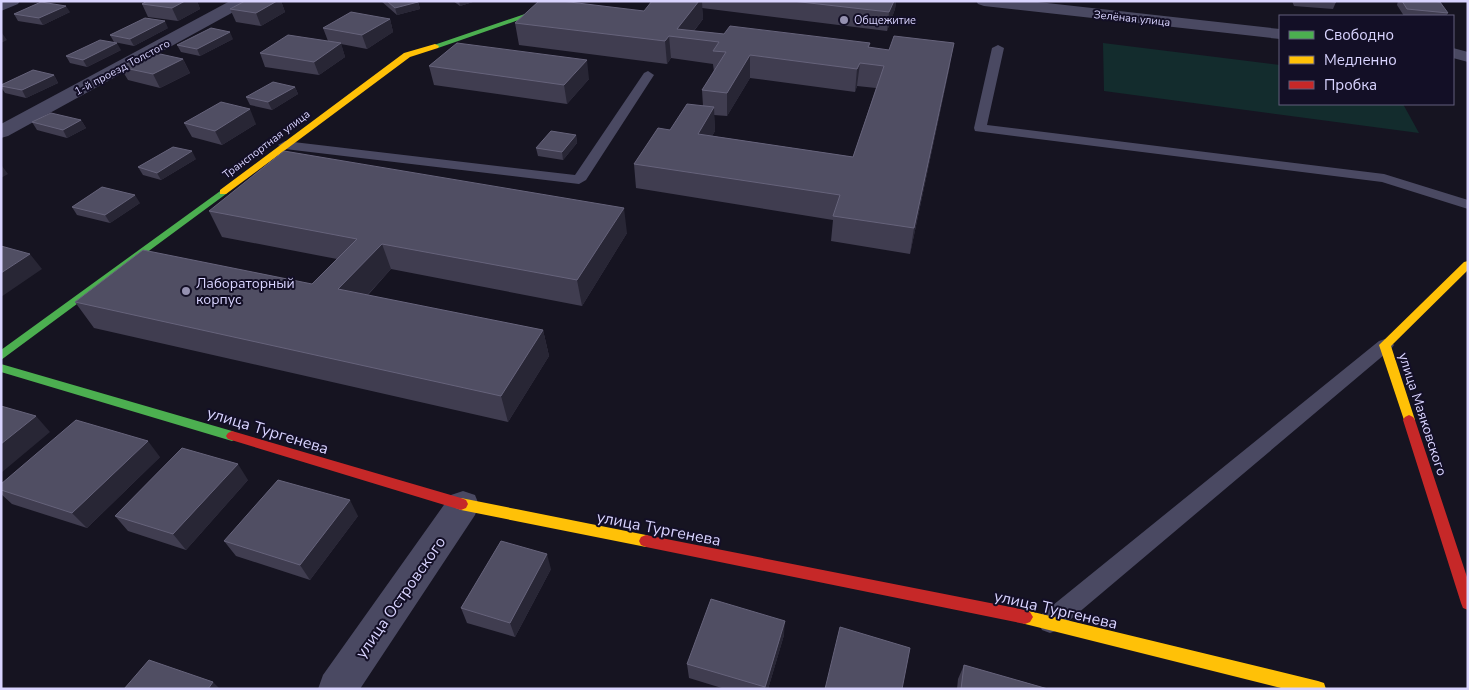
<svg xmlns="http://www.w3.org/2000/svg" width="1469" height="690" font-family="'Nunito Sans',sans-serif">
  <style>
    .green { fill: #132c2d }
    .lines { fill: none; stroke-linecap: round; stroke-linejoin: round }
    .lane { fill: #4a4962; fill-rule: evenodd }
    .street { fill: #4a4962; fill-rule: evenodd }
    .fast { fill: #4caf50; fill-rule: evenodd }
    .slow { fill: #ffc107; fill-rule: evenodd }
    .jam { fill: #c62828; fill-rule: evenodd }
    .wall { fill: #403d50; fill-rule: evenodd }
    .shaded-wall { fill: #282635 }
    .building { fill: #504e63; stroke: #66637b }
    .poi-dot { fill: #9591b1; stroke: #130f26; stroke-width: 2 }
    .labels { text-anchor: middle; stroke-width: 4; stroke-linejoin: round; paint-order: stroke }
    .far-street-label { font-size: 11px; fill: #d9d4ff; stroke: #130f26 }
    .far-poi-label { font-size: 11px; fill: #d9d4ff; stroke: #130f26; text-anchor: start }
    .poi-label { font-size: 14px; fill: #d9d4ff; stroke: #130f26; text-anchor: start }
    .street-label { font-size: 14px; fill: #d9d4ff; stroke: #130f26 }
    .near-street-label { font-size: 16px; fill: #d9d4ff; stroke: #130f26 }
  </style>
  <rect width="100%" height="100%" fill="#161421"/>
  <path class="green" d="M1103 43 1280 65V104H1403L1419 133 1104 91Z"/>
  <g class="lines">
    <path class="lane" d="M998 45 1004 48 987 125 1384 174 1468 200V209L1382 182 975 131 974 128 992 48Z
      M648 71 654 75 586 180 579 184 285 149 278 145 285 141 575 175 644 73Z
      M1385 339 1391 341 1394 345 1391 349 1058 630 1050 633 1042 630 1038 622 1042 614 1379 341Z"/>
    <path class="street" d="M1 1H20L18 4 1 11Z
      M230 1H250L248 4 8 136 1 138V124Z
      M976 1H1029L1280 29V39L984 6 978 4Z
      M1453 48 1468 52V62L1453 58Z
      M463 491 475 495 479 505 475 515 360 689H318L323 675 451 495Z"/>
    <path class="fast" d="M563 1H573L438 48 431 46Z
      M223 189 228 192 226 194 1 360V350Z
      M1 364 232 431 236 433 238 436 236 439 232 441 1 372Z"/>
    <path class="slow" d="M435 44 439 46 438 48 410 57 226 194H220V190L404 53Z
      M1468 261V270L1391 346 1415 420 1413 423H1405L1379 345 1464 262Z
      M461 498 646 535 651 537 653 541 651 545 646 547 461 510 456 508 454 504 456 500Z
      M1025 610 1318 681 1324 683 1326 689H1285L1025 624 1020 622 1017 617 1020 612Z"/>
    <path class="jam" d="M1409 415 1413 417 1415 420 1468 580V610L1463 608 1461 603 1403 420 1405 417Z
      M232 431 461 498 466 500 468 504 466 508 461 510 228 439 226 436 228 433Z
      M646 535 1025 610 1030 612 1033 617 1030 622 1025 624 646 547 641 545 639 541 641 537Z"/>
  </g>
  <path class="wall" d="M147 1H197L200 9 178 21 148 17 142 4Z
    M245 1H281L285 12 261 26 236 22 230 9Z
    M381 1H418L420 9 397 15Z
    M453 1H476L460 6Z
    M652 1H896L895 9 887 31 702 8 703 19 694 31 724 34 870 43 869 47 950 65 910 254 831 241 833 220 636 188 634 164 670 130 703 106 702 90 714 72 713 64 671 58 667 64 519 45 515 23 644 11ZM750 78 855 92 857 86 876 88 853 157 712 136 715 131 714 115 727 116Z
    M1292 1H1335L1336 2 1333 9 1294 6Z
    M1398 1H1432L1448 13 1446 16H1404L1397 5Z
    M70 12 43 25 18 21 14 14Z
    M390 19 393 32 367 49 341 44 345 57 319 75 265 67 260 53 337 43 328 41 323 28Z
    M168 28 134 46 114 42 110 35Z
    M233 39 200 56 181 52 177 45Z
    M121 50 87 67 70 63 66 56Z
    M183 59 190 73 160 88 128 80 120 67Z
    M429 66 589 79 567 104 434 85Z
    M54 75 58 83 26 98 5 93 1 87V85Z
    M295 87 298 94 272 110 250 105 246 97Z
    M81 120 86 128 67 138 37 130 32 122Z
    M184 123 256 124 222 145 192 137Z
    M576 135 577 143 563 160 538 156 536 148Z
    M196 159 161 180 143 175 138 167Z
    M140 203 110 223 77 215 72 207Z
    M209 211 627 233 582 306 391 269 368 295 543 330 549 356 508 422 94 328 75 302 312 284 337 259 222 237Z
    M160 457 87 528 12 504 1 494V484Z
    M248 480 186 550 128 531 115 516Z
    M358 516 310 580 236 556 224 541Z
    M551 569 515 637 467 623 461 608Z
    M784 635 768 689H725L689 678 687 664Z
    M964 665 1048 689H957L958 679Z"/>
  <path class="shaded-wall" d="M185 1H197L200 9 178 21 172 8Z
    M277 1H281L285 12 261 26 256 13Z
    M459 1H476L460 6Z
    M699 1H702L703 19 688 38 677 29Z
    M894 1H896L895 9 887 31 889 12Z
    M418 2 420 9 397 15 395 8Z
    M66 6 70 12 43 25 39 18Z
    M390 19 393 32 367 49 362 35Z
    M165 21 168 28 134 46 130 39Z
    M230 32 233 39 200 56 197 49Z
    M2 33 7 40 1 43V34Z
    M669 36 671 58 667 64 665 41Z
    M117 43 121 50 87 67 83 60Z
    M341 43 345 57 319 75 314 62Z
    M954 43 950 65 910 254 914 228Z
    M750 55V78L727 116V93Z
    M183 59 190 73 160 88 153 74Z
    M587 60 589 79 567 104 564 85Z
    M860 63 857 86 855 92 857 69Z
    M54 75 58 83 26 98 22 90Z
    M295 87 298 94 272 110 268 102Z
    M714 107 715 131 699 158 698 134Z
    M250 109 256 124 222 145 215 131Z
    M81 120 86 128 67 138 63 130Z
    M576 135 577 143 563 160 562 152Z
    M192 151 196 159 161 180 157 173Z
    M2 166 8 174 1 178V167Z
    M135 195 140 203 110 223 105 215Z
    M624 208 627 233 582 306 577 280Z
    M382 244 391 269 349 315 338 289Z
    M30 254 42 269 1 297V273Z
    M543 330 549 356 508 422 501 396Z
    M36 416 50 432 1 473V444Z
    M148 441 160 457 87 528 72 513Z
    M238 464 248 480 186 550 173 534Z
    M350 500 358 516 310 580 300 565Z
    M547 554 551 569 515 637 510 623Z
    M785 621 784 635 768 689H765Z
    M213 682 220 689H208Z"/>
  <path class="building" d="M147 1H185L172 8 142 4Z
    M245 1H277L256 13 230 9Z
    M387 1H418V2L395 8Z
    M539 1H561L644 11 652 1H699L677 29 724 34 730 26 870 43 868 47 889 50 894 36 954 43 914 228 833 216 840 195 634 164 658 128 670 130 687 104 714 107 698 134 853 157 884 66 860 63 857 69 750 55 727 93 702 90 726 52 713 51 719 42 669 36 665 41 515 23Z
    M792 1H894L889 12Z
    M1322 1H1335L1336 2Z
    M1402 1H1432L1440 2 1448 13 1407 9Z
    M41 2 66 6 39 18 14 14Z
    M351 12 390 19 362 35 323 28Z
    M145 18 165 21 130 39 110 35Z
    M211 28 230 32 197 49 177 45Z
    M288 35 341 43 314 62 260 53Z
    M100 40 117 43 83 60 66 56Z
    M457 43 587 60 564 85 429 66Z
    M151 52 183 59 153 74 120 67Z
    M33 70 54 75 22 90 1 86V85Z
    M273 82 295 87 268 102 246 97Z
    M221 102 250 109 215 131 184 123Z
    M51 113 81 120 63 130 32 122Z
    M551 131 576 135 562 152 536 148Z
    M173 147 192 151 157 173 138 167Z
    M284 151 624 208 577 280 382 244 338 289 543 330 501 396 75 302 143 250 312 284 357 239 209 211Z
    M102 187 135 195 105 215 72 207Z
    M1 246 30 254 1 273Z
    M1 406 36 416 1 444Z
    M76 420 148 441 72 513 1 490V484Z
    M182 448 238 464 173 534 115 516Z
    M278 480 350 500 300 565 224 541Z
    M501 541 547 554 510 623 461 608Z
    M711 599 785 621 765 687 687 664Z
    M840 627 910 648 902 689H825Z
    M149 660 213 682 208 689H124Z
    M964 665 1048 689H961Z"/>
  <g class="poi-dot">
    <circle cx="844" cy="20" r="5"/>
    <circle cx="186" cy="291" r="5"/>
  </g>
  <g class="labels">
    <g class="far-street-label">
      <text transform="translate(1132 18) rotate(6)" y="4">Зелёная улица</text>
      <text transform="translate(122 67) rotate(-28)" y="4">1-й проезд Толстого</text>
      <text transform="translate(266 144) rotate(-37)" y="4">Транспортная улица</text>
    </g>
    <g class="far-poi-label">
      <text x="854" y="24">Общежитие</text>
    </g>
    <g class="poi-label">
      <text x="196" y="288">Лабораторный<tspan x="196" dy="16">корпус</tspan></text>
    </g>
    <g class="street-label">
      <text transform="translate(1423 414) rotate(72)" y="5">улица Маяковского</text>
    </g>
    <g class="near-street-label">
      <text transform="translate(268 430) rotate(17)" y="6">улица Тургенева</text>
      <text transform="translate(659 528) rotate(11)" y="6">улица Тургенева</text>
      <text transform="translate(400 597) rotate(-55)" y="6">улица Островского</text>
      <text transform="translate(1056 609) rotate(13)" y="6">улица Тургенева</text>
    </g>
  </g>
  <rect width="1469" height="690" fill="none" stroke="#d9d4ff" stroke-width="5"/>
  <rect x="1279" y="15" width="175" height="90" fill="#130f26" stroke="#625e7d"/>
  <rect x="1289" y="31" width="25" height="8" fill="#4caf50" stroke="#625e7d"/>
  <text x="1324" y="40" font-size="15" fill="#d9d4ff">Свободно</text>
  <rect x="1289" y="56" width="25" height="8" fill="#ffc107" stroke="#625e7d"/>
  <text x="1324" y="65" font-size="15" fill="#d9d4ff">Медленно</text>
  <rect x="1289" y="81" width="25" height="8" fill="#c62828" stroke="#625e7d"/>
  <text x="1324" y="90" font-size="15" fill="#d9d4ff">Пробка</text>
</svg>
